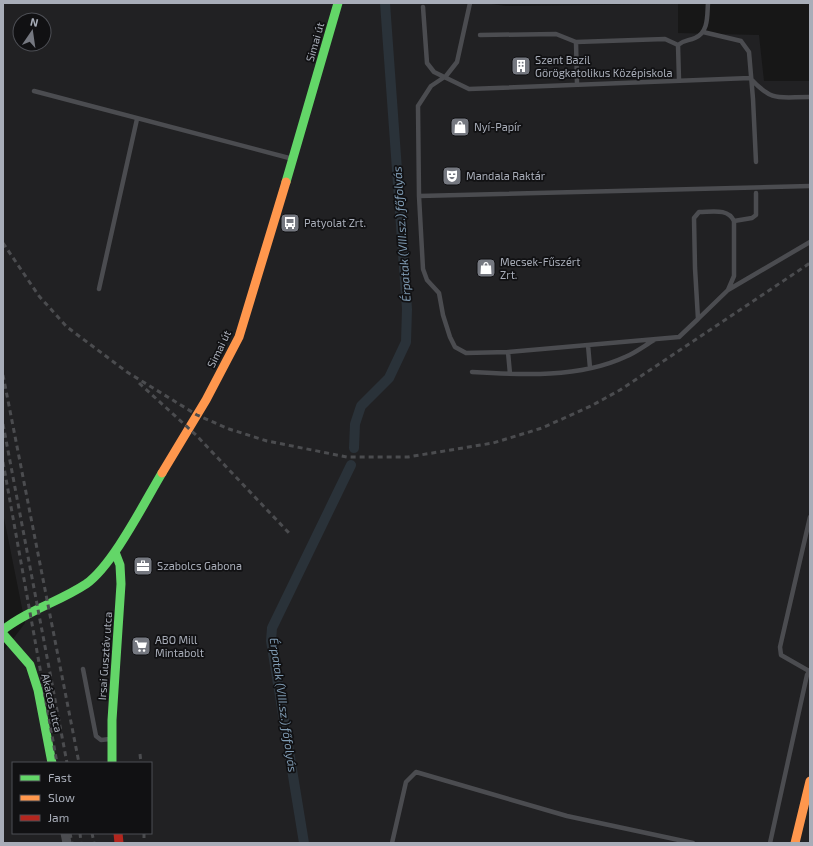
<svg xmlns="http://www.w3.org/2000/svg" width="813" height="846" font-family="'Exo 2',sans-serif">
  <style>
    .built { fill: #212123; fill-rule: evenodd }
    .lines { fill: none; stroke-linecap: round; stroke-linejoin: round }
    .canal { stroke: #2a3239; stroke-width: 10 }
    .lane { stroke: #4b4c50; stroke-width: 4.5 }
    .street { stroke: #4b4c50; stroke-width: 9 }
    .fast { stroke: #63d668; stroke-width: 9 }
    .slow { stroke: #ff974d; stroke-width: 9 }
    .jam { stroke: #b3261e; stroke-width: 9 }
    .rail { stroke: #4b4c4f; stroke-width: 3; stroke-dasharray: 5 4; stroke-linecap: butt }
    .labels { text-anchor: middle; stroke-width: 3.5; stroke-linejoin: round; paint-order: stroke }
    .street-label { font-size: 11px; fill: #a8adb8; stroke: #111113 }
    .poi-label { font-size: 11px; fill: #a8adb8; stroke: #111113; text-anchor: start }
    .water-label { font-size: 12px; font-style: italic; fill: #7f9bb3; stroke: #111113 }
  </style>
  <rect width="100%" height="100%" fill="#171717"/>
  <path class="built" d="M3 3H485L506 6 678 4V33L759 35 764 81H810V843H3V652L25 623 3 513ZM20 20H44V44H20ZM13 763H151V833H13Z"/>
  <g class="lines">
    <path class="canal" d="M354 448 355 424 361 406 389 378 406 342 407 309 385 3
      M304 843 271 641 272 628 351 465"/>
    <path class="lane" d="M470 3 457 62 446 76 431 86 418 106 419 196 423 269 427 280 439 293 443 315 450 337 455 347 466 353 508 352 679 337 698 319 695 268 694 218 699 212C712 212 728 208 734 221V276L728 290
      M423 7 427 63 434 72 469 89 750 78C773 103 779 97 810 97
      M703 32 741 41 749 52 753 99 756 162
      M480 35 556 34 576 42 665 39 678 45
      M576 42 577 84
      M679 80 678 45C684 40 688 41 695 38 709 32 707 15 708 3
      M34 91 293 159
      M419 196 810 186
      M734 221 752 218 756 215V193
      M99 289 137 119
      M698 319 728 290 810 242
      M588 345 590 368
      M508 352 510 374
      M472 372C521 375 580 378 625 357 635 353 644 346 654 340
      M83 669 96 736 101 740 110 739
      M809 671 781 655 780 647 810 517
      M392 843 406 782 416 772 567 816 693 843
      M770 843 807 675 810 670"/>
    <path class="street" d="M65 833 67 843"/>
    <path class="fast" d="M286 182 338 3
      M3 630C28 610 59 602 86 584 113 565 144 503 162 473
      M3 634 30 665 38 690 52 763
      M112 763V720L121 584 120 565 115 552"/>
    <path class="slow" d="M162 473 206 400 239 337 286 182
      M795 843 810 781"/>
    <path class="jam" d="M118 833 119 843"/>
    <path class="rail" d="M3 243 39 296 67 327 127 372 197 415 229 429 267 441 347 457H408L493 443 542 428 591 406 620 390 810 263
      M3 375 79 763
      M139 383 196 435 289 533
      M3 424 67 763
      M3 462 57 763
      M140 754 141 763
      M70 833 72 843
      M80 833 81 843
      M92 833 94 843
      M144 833V843"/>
  </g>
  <defs>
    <g id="building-square" transform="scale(1)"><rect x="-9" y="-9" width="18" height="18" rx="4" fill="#757880" stroke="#111113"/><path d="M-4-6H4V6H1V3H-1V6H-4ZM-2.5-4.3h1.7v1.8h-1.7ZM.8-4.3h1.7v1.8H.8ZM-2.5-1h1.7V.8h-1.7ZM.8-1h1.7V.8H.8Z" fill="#fff"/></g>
    <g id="shop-square" transform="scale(1)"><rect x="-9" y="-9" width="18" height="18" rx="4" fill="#757880" stroke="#111113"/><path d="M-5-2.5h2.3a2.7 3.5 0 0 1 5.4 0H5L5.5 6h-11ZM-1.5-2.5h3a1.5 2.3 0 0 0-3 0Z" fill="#fff"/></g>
    <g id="theatre-square" transform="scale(1)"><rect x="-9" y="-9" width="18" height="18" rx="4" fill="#757880" stroke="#111113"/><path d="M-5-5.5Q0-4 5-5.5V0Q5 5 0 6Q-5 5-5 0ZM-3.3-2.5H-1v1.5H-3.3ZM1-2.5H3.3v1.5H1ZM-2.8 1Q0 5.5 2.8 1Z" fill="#fff"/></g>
    <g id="bus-square" transform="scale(1)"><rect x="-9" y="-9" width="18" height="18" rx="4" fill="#757880" stroke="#111113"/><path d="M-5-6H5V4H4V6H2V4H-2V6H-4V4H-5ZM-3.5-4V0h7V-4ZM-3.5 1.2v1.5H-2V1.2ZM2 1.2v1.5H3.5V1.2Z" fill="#fff"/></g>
    <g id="office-square" transform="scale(1)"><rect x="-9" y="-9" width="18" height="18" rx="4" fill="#757880" stroke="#111113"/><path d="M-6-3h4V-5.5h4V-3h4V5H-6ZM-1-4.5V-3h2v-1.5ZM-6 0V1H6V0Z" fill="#fff"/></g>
    <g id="supermarket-square" transform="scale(1)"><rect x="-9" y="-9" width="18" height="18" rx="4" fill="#757880" stroke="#111113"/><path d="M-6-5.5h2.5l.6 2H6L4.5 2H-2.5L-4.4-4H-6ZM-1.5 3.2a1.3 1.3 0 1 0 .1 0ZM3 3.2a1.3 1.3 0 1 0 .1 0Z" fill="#fff"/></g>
  </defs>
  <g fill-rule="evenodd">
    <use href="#building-square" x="521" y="66"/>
    <use href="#shop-square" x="460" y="127"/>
    <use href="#theatre-square" x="452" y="176"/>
    <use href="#bus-square" x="290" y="223"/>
    <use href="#shop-square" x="486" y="268"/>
    <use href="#office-square" x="143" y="566"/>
    <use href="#supermarket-square" x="141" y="646"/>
  </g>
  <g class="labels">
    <g class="street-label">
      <text transform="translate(315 42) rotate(-74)" y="4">Simai út</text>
      <text transform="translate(219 349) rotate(-64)" y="4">Simai út</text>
      <text transform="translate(105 656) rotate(-86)" y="4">Irsai Gusztáv utca</text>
      <text transform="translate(52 703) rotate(77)" y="4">Akácos utca</text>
    </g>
    <g class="poi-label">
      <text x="535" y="64">Szent Bazil<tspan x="535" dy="13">Görögkatolikus Középiskola</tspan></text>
      <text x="474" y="131">Nyí-Papír</text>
      <text x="466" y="180">Mandala Raktár</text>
      <text x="304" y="227">Patyolat Zrt.</text>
      <text x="500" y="266">Mecsek-Fűszért<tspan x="500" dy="13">Zrt.</tspan></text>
      <text x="157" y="570">Szabolcs Gabona</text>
      <text x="155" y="644">ABO Mill<tspan x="155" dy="13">Mintabolt</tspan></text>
    </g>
    <g class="water-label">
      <text transform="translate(402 234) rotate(-94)" y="4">Érpatak (VIII.sz.) főfolyás</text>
      <text transform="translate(283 705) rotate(82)" y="4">Érpatak (VIII.sz.) főfolyás</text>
    </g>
  </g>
  <rect width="813" height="846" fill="none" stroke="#a8adb8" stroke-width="8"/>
  <rect x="12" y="762" width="140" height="72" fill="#111113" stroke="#4d4f55"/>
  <rect x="20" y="775" width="20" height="6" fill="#63d668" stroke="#4d4f55"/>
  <text x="48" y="782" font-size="12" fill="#a8adb8">Fast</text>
  <rect x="20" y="795" width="20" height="6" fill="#ff974d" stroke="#4d4f55"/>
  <text x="48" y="802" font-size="12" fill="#a8adb8">Slow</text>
  <rect x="20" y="815" width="20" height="6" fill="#b3261e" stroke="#4d4f55"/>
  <text x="48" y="822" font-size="12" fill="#a8adb8">Jam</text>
  <g transform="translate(32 32) rotate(13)"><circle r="19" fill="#111113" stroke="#4d4f55"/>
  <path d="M0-3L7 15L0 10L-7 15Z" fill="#757880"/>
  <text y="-6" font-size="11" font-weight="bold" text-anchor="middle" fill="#a8adb8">N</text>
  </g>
</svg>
